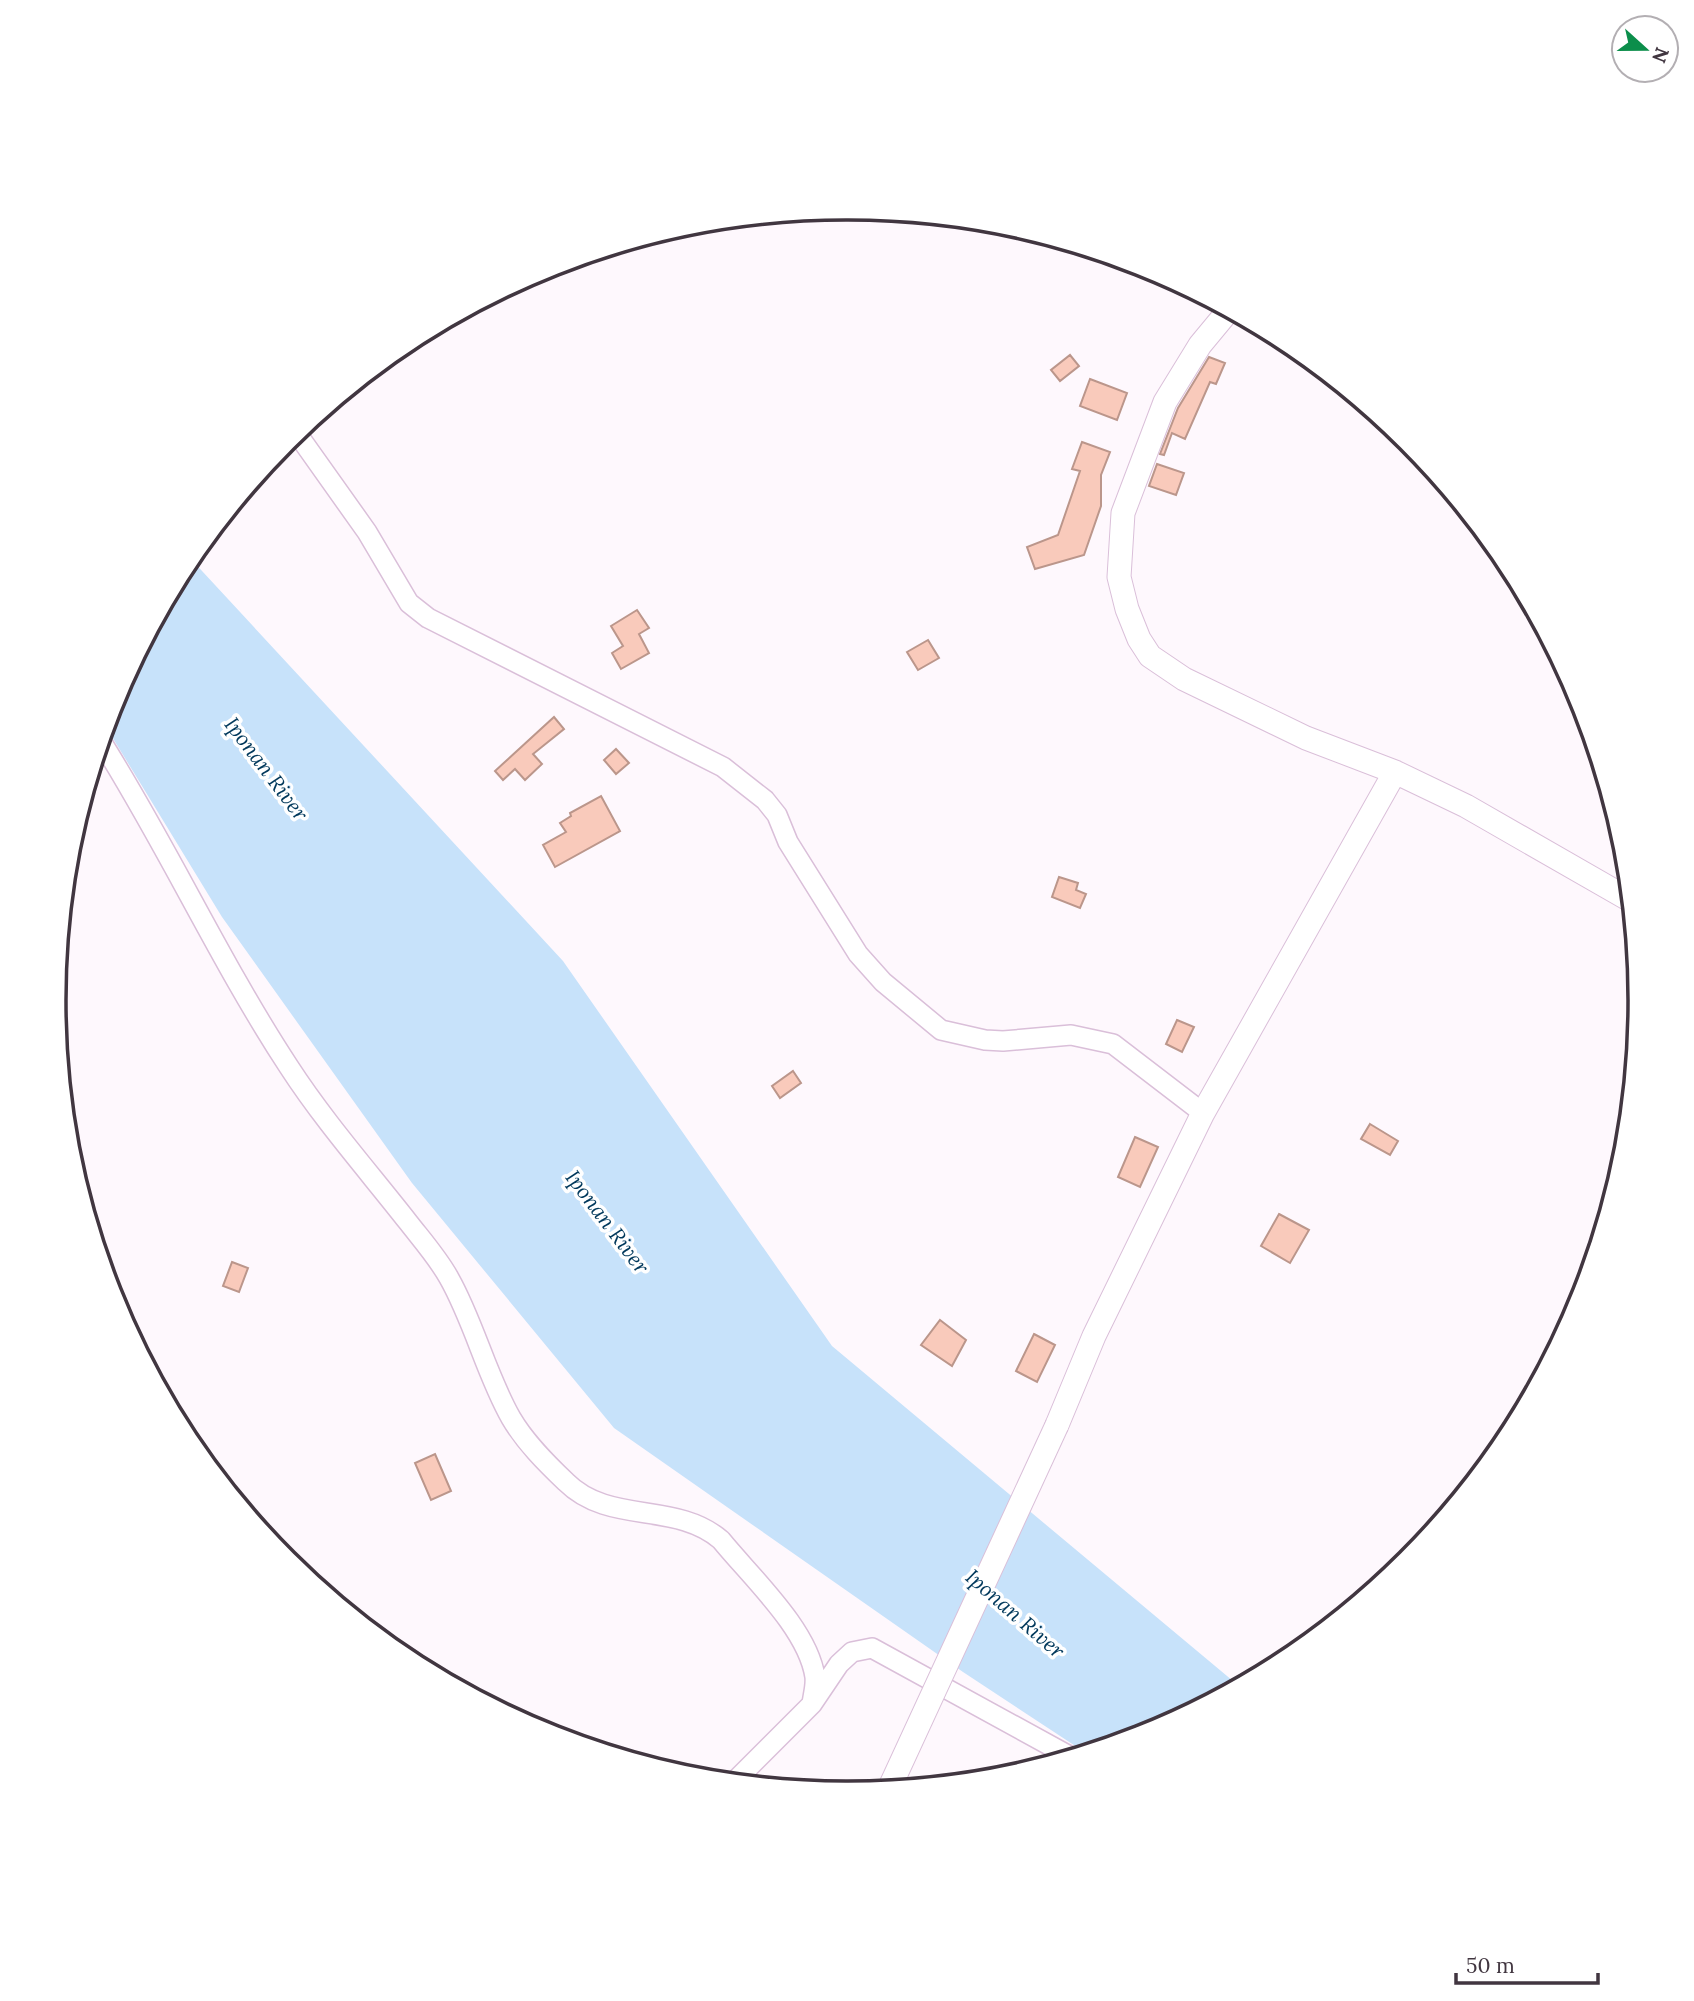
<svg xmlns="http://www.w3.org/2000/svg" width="1694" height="2001" font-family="Lora,serif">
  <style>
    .water { fill: #c7e2fa }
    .building { fill: #f9cabb; stroke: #bb968b; stroke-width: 2 }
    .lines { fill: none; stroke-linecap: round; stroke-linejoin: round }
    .minor-casing { stroke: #dabfd9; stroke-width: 22 }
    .tertiary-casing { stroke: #dabfd9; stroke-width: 25 }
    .minor { stroke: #fff; stroke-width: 19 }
    .tertiary { stroke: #fff; stroke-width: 23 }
    .tertiary-bridge-casing { stroke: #dabfd9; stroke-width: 25; stroke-linecap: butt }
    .tertiary-bridge { stroke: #fff; stroke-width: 23 }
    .labels { text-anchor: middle; stroke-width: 7; stroke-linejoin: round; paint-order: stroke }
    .water-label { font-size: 21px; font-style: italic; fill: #00385b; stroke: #fff }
    .rim { fill: none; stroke: #413640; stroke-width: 3.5 }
  </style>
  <rect width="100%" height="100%" fill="#fef8fd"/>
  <path class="water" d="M190 558 563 961 832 1346 1239 1686 1150 1733 1086 1753 963 1672 614 1428 412 1183 222 917 106 727 115 697Z"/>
  <path class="building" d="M1070 355 1079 366 1060 381 1051 370Z
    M1209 357 1225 363 1216 384 1210 382 1185 439 1172 433 1164 455 1160 454 1178 408Z
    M1090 379 1127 393 1117 420 1080 406Z
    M1082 442 1110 452 1101 475V506L1084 555 1035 569 1027 547 1058 535 1080 471 1072 469Z
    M1157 464 1184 473 1176 495 1149 486Z
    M637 610 649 628 639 634 649 653 621 669 612 653 623 646 611 626Z
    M928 640 939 658 918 670 907 652Z
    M554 717 564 729 533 754 542 764 525 780 515 769 503 780 495 771Z
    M616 749 629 763 616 774 604 760Z
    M601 796 620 831 555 867 543 845 566 832 560 823 571 816 570 813Z
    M1059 877 1078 883 1076 890 1086 894 1080 908 1052 897Z
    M1177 1020 1194 1027 1182 1052 1166 1044Z
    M793 1071 801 1083 780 1098 772 1086Z
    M1370 1124 1398 1141 1390 1155 1361 1139Z
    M1135 1137 1158 1147 1140 1187 1118 1177Z
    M1279 1214 1309 1230 1290 1263 1261 1246Z
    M232 1262 248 1268 239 1292 223 1286Z
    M940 1320 966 1340 952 1366 921 1345Z
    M1034 1334 1055 1345 1037 1382 1016 1371Z
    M435 1454 451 1491 431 1500 415 1463Z"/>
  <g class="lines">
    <g class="minor-casing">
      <path id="minor" d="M296 432 367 532 409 603 428 618 723 767 765 800 777 815 788 842 858 954 883 982 941 1030 985 1040 1003 1041 1071 1035 1113 1044 1203 1113
        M101 741C168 847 220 962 289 1067 324 1121 368 1171 408 1222 422 1240 438 1258 449 1278 474 1322 486 1374 511 1418 525 1442 546 1463 566 1482 609 1525 676 1501 721 1540 751 1577 808 1629 815 1677 816 1686 813 1695 812 1704
        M734 1782 812 1704 839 1664 852 1652 872 1648 1071 1757"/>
    </g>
    <g class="tertiary-casing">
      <path id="tertiary" d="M1395 772 1466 806 1630 900
        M1057 1425 1094 1336 1203 1113 1395 772 1306 738 1184 679 1150 656 1139 639 1127 609 1119 577 1123 513 1165 402 1200 345 1229 310"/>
    </g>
    <use href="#minor" class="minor"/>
    <use href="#tertiary" class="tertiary"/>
    <g class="tertiary-bridge-casing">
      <path id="tertiary-bridge" d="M889 1789 1057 1425"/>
    </g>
    <use href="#tertiary-bridge" class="tertiary-bridge"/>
  </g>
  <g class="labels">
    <g class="water-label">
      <text transform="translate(266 769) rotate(53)" y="7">Iponan River</text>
      <text transform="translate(607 1222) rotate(53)" y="7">Iponan River</text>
      <text transform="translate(1015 1614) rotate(41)" y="7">Iponan River</text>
    </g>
  </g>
  <path d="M0 0H1694V2001H0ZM846 220H848A780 780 0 0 1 1628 1000V1001A780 780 0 0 1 848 1781H846A780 780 0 0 1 66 1001V1000A780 780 0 0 1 846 220Z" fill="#fff" fill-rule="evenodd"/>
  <path class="rim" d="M846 220H848A780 780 0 0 1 1628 1000V1001A780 780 0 0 1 848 1781H846A780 780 0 0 1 66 1001V1000A780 780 0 0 1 846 220Z"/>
  <g transform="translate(1645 49) rotate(111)"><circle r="33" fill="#ffffff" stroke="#b3afb3" stroke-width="2"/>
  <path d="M0-5L12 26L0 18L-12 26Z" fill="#0c8e4b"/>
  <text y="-10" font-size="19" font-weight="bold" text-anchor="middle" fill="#413640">N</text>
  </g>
  <path d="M1456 1973v10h142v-10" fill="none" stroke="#413640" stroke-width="3.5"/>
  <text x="1466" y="1973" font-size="21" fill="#413640" stroke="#ffffff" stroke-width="5" paint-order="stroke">50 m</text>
</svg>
